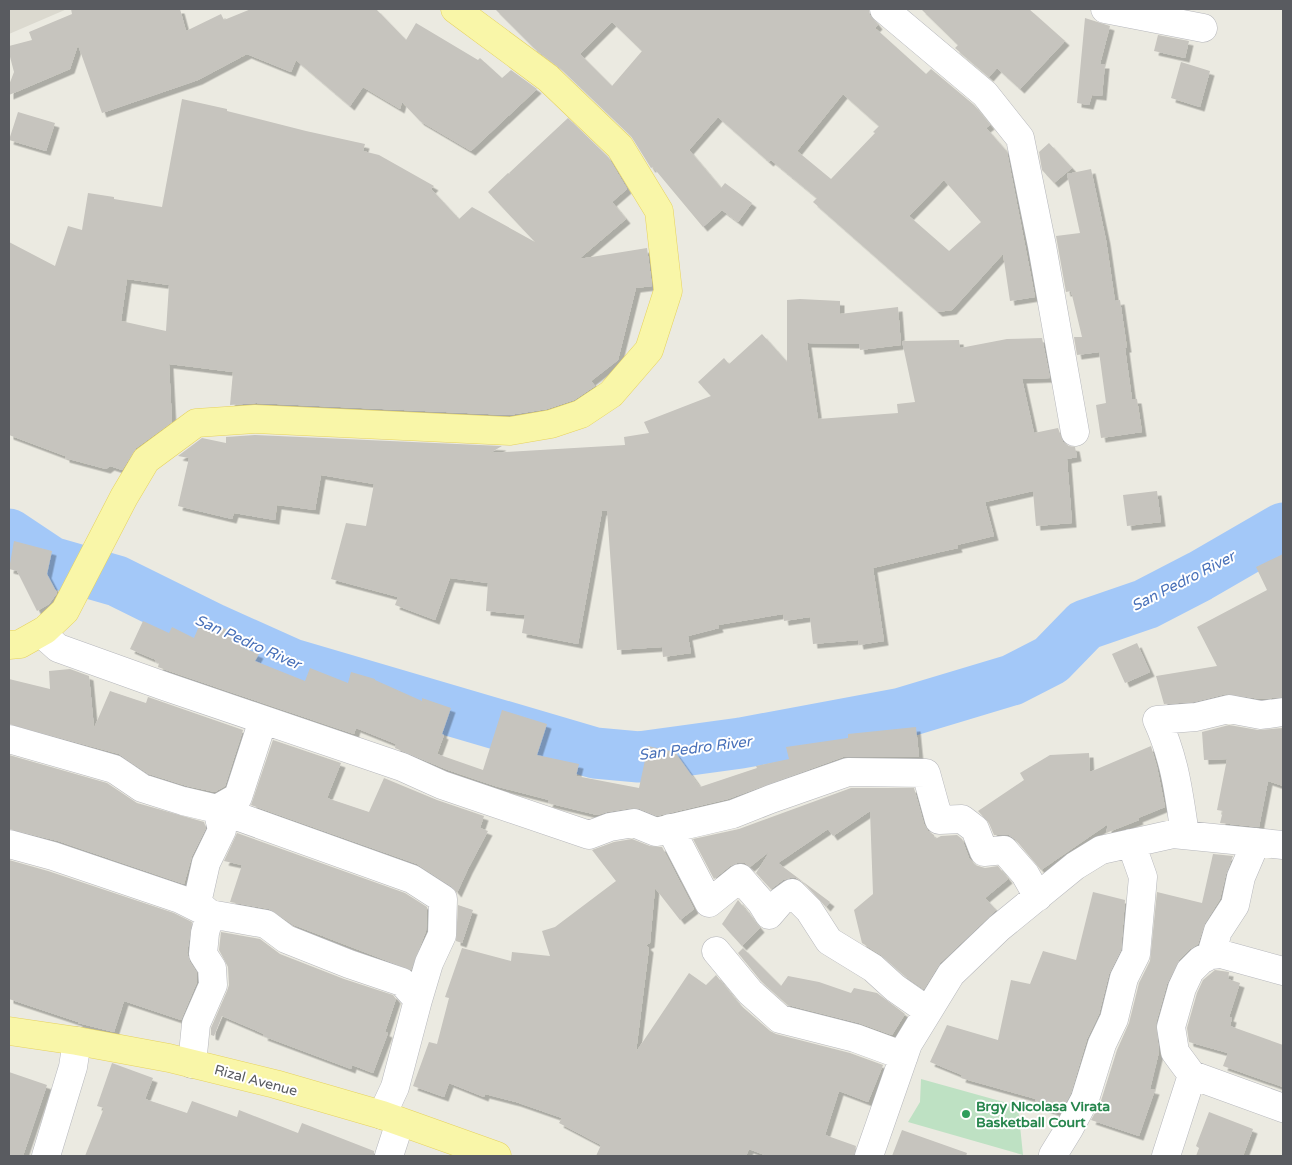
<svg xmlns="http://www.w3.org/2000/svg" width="1292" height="1165" font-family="'Varela Round',sans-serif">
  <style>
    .education { fill: #dbd9cf }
    .green { fill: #bee1c3 }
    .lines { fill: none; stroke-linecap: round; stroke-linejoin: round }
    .river { stroke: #a3c8f8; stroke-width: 51 }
    .building { fill: #c6c4be; fill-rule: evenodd; filter: url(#shadow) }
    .minor-casing { stroke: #b6b7bc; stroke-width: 29 }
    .major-casing { stroke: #e6d25f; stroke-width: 29 }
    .minor { stroke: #fff; stroke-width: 28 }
    .major { stroke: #f9f6a8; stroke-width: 28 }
    .leisure-dot { fill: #2e9e5b; stroke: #fff; stroke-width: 2 }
    .labels { text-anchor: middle; stroke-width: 4; stroke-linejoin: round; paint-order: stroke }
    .street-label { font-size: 14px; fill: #595b60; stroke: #fff }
    .leisure-label { font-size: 14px; font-weight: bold; fill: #27864d; stroke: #fff; text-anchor: start }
    .water-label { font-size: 15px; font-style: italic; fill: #4971b9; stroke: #fff }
  </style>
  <defs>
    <filter id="shadow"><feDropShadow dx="4.5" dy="4.5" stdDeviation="0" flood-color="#0004"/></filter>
  </defs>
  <rect width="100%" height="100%" fill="#ebeae1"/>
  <path class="education" d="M9 9H67L9 34Z"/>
  <path class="green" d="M921 1079 1018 1106 1023 1155 908 1122 920 1102Z"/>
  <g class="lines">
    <path class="river" d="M9 534 51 562 117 581 214 629 292 664 595 753 639 757 741 743 902 713 1012 680 1051 660 1085 625 1146 604 1200 576 1283 528"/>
  </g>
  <path class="building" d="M71 9H180L186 31 221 14 224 20 251 9H376L406 40 416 23 478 60 480 58 502 78 511 70 537 89 471 151 420 121 402 102 400 109 363 87 350 106 296 60 291 72 247 54 198 80 102 113 78 45 70 69 9 95V85L14 72 9 53V46L32 40 29 32 72 14Z
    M495 9H869L870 15 878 25 875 28 926 74 931 69 974 105 990 125 986 128 1007 152 1035 297 1010 301 1003 254 952 310 938 312 813 202 817 198 771 160 769 162 718 117 689 150 721 188 725 183 752 203 738 222 722 210 703 227 653 167 651 168 631 136 559 67 534 48ZM612 22 642 51 612 86 580 54ZM843 94 879 126 873 132 875 133 831 179 797 151ZM944 180 981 222 949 251 909 216Z
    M921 9H1029L1065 41 1020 89 997 68 989 77 955 48 958 45Z
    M1085 18 1110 26 1100 64H1105L1102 96 1092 95 1089 105 1077 103Z
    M1158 35 1189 41 1185 58 1154 51Z
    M1181 62 1210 71 1200 107 1171 98Z
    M182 99 227 109V111L306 131 365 144 363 151 379 155 434 186 431 189 459 219 472 207 535 242 488 192 508 173 510 174 509 173 568 118 608 157 627 189 612 202 626 219 579 259 647 248 652 286 636 288 618 360 591 381 595 386 574 400 547 409 509 415 256 403 230 405 233 372 169 364 172 422 136 448 122 470 110 466 106 469 65 458V456L9 435V242L55 266 68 226 82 230 88 193 114 197V199L162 207ZM127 279 169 285 166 331 121 321Z
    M18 112 55 123 46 151 9 140Z
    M1049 143 1072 168 1054 183 1042 170 1039 152Z
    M1091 169 1106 240 1115 301 1120 300 1127 348H1125L1132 399H1137L1142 432 1101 438 1096 405 1106 403 1099 352 1077 355 1074 337H1082L1071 291 1066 292 1056 236 1080 233 1067 174Z
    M800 299 840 301V314L898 307 901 345 860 350 859 344 807 343 818 419 898 413 897 404 915 402 902 341 959 340 960 348 1007 339 1042 338 1050 378 1022 379 1034 433 1058 428 1063 442 1069 446 1075 447 1077 457 1067 459 1072 523 1036 526 1033 491 985 502 994 536 957 545 958 548 940 552 873 568 884 641 859 645 858 640 813 644 810 617 784 621 783 614 718 625 719 628 688 636 691 653 663 657 662 647 617 650 607 511H602L578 644 522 633 525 615 486 611 488 583 450 578 435 620 395 605 398 597 331 579 346 523 366 526 374 484 321 475 315 510 277 505 275 520 234 513 232 519 178 506 189 458 178 456 202 438 226 443V437L255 435 502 446 490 453 625 445 624 437 649 433 644 422 711 396 698 382 724 358 729 364 762 334 787 362V300Z
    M1157 491 1161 522 1127 526 1123 495Z
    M14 541 52 551 47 574 57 593 49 604 37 611 17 571 9 569Z
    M1283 554V697L1261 699 1226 694 1194 702 1164 704 1156 676 1217 666 1197 627 1267 590 1256 567Z
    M202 619 245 637 241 647 259 654 255 661 305 681 310 668 348 683 351 672 375 679V680L422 701V698L451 708 442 734 444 735 437 754 483 770 502 710 547 724 537 755 579 764 576 776 639 788 648 746 675 752 700 787 757 768 756 766 789 759 786 747 848 738V734L916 727 919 757H843L728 799 657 816 640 809 632 808 607 812 597 815 548 803 549 800 495 786 448 770 395 748 396 744 356 728 354 734 169 671 158 667 159 663 155 662 156 660 130 649 143 621 169 633 172 627 194 638Z
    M1137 643 1150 672 1125 683 1112 654Z
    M70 669 89 676 94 728 110 691 146 703 148 697 243 730 225 786 215 792 187 786 149 774 119 754 9 724V679L50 689 49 671Z
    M1229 725 1258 730 1283 728V786L1268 781 1259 827 1220 823 1223 811 1217 810 1227 759 1204 760 1202 732Z
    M273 740 341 763 327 798 369 812 384 778 437 800 484 816 480 828 488 831 468 869 457 893 451 886 417 864 251 805Z
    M1151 746 1157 767 1165 807 1138 818 1139 820 1106 833 1108 824 1041 870 1015 839 1009 835H994L989 823 978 811 1024 780 1020 773 1050 755 1089 753 1090 772Z
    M9 755 107 783 137 803 204 822 206 828 192 856 184 884 58 841 9 829Z
    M851 788H914L924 824 928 831 934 835 935 839 941 836 957 835 962 839 969 858 975 865 985 868 998 866 1008 879 985 898 996 910 940 963 924 989 905 976 881 955 862 943 854 910 873 894 870 811 833 836 828 829 778 863 830 902 826 907 803 882 796 878H790L783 880 771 889 756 873 770 851 750 867 745 863H737L730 866 714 879 693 839 739 829Z
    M237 833 405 893 427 907 426 931 411 970 294 925 269 909 230 902 242 865 224 861Z
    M632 839 650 846 662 847 694 909 680 920 655 888 650 943 646 945 649 948 636 1052 689 973 706 985 716 975 739 1004 770 1031 776 1034 850 1053 883 1065 868 1102 839 1091 825 1135 856 1146 854 1156H767L749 1149 746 1156H596L601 1145 559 1123 562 1118 516 1102 485 1094 484 1097 449 1083 444 1097 413 1086 429 1042 437 1044 449 998 445 997 462 948 511 961 512 952 550 956 542 931 555 927 616 881 592 850 614 842Z
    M1213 854 1233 856 1226 874 1220 899 1205 923 1198 944 1190 949 1179 960 1167 984 1156 1023 1159 1052 1150 1089 1155 1090 1139 1136 1091 1120 1100 1104 1117 1050 1129 1023 1139 983 1150 961 1157 892 1202 903Z
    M9 860 48 871 174 913 192 922 187 953 190 962 197 973V982L181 1020 124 1001 114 1032 78 1023V1022L9 999Z
    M1093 892 1125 900 1121 950 1109 974 1099 1014 1087 1039 1071 1093 1060 1113 1034 1105 1036 1099 961 1078 962 1075 930 1062 947 1025 998 1040 1011 980 1030 984 1043 951 1076 960Z
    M738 900 760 928 742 946 722 924Z
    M458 905 473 910 462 943 456 941Z
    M221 932 260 939 280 954 344 979 393 995 396 999 385 1032 388 1033 373 1073 352 1065 351 1069 263 1036 264 1034 222 1016 214 1036 211 1035V1028L227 991 229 985 228 967 219 950Z
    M743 948 781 986 788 976 819 982 851 993 854 988 877 993 905 1014 892 1035 859 1023 788 1005 761 981 738 953Z
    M1215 970 1229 972 1228 979 1240 983 1229 1017 1232 1018 1230 1026 1283 1045V1087L1223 1066 1228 1053 1189 1042 1187 1028 1197 993 1203 980Z
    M112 1063 153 1078 145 1099 187 1113 192 1101 237 1117 239 1110 298 1133 302 1123 374 1151V1156H85L104 1108 97 1106Z
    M9 1072 47 1085 23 1156H9Z
    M1209 1112 1253 1129 1243 1156H1196L1199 1148 1196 1146Z
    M902 1130 967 1153 966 1156H892Z"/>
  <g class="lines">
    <g class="minor-casing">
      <path id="minor" d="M884 9 985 94 1020 138 1042 246 1075 432
        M1105 9 1203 28
        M45 630 49 640 58 648 164 686 402 767 442 785 589 835 610 827 634 823 656 832 733 814 771 799 848 772 926 773 939 820 962 819 975 829 984 852 1004 850 1025 874 1038 897
        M9 739 114 769 142 788 183 801 217 809 412 879 443 899 442 935 429 963 418 1000
        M670 828 709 903 740 878 761 902 769 915 781 901 792 893 809 910 829 941 873 968 895 988 928 1011
        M1185 835C1179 794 1175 759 1157 720L1196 717 1229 709 1261 715 1283 712
        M9 844 53 856 180 899 210 914 266 924 286 939 349 964 402 982 418 1000 395 1087 382 1115
        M716 951 750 992 780 1019 855 1038 904 1056
        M1211 955 1218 931 1235 905 1241 877 1256 842
        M1283 971 1221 954 1211 955 1201 960 1190 971 1182 988 1171 1027 1175 1052 1192 1075 1283 1108
        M192 1064 196 1024 213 985 212 968 203 954 205 933 210 914 197 903 206 863 222 830 217 809 238 797 263 720
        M46 1156 73 1067 77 1041
        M389 1156 400 1122
        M869 1156 908 1044 951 974 999 928 1075 866 1101 850 1173 834 1283 845
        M1056 1156 1053 1155 1069 1129 1085 1099 1102 1044 1114 1019 1124 978 1136 954 1143 877 1131 843
        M1166 1156 1192 1075"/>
    </g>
    <g class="major-casing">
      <path id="major" d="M9 645 20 644 45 630 65 611 124 497 146 460 196 423 255 419 510 431 551 424 581 414 611 394 649 350 668 291 659 211 620 147 548 78 455 9
        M9 1031 77 1041 169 1058 275 1084 382 1115 497 1156"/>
    </g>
    <use href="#minor" class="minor"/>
    <use href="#major" class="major"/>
  </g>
  <circle class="leisure-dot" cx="966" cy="1114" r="5"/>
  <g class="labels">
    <g class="street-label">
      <text transform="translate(256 1080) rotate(15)" y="5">Rizal Avenue</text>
    </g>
    <g class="leisure-label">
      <text x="976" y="1111">Brgy Nicolasa Virata<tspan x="976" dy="16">Basketball Court</tspan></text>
    </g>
    <g class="water-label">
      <text transform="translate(1183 581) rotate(-27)" y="5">San Pedro River</text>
      <text transform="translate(248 642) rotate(24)" y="5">San Pedro River</text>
      <text transform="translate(695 748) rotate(-7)" y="5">San Pedro River</text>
    </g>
  </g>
  <rect width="1292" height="1165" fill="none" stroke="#595b60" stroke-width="20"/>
</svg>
